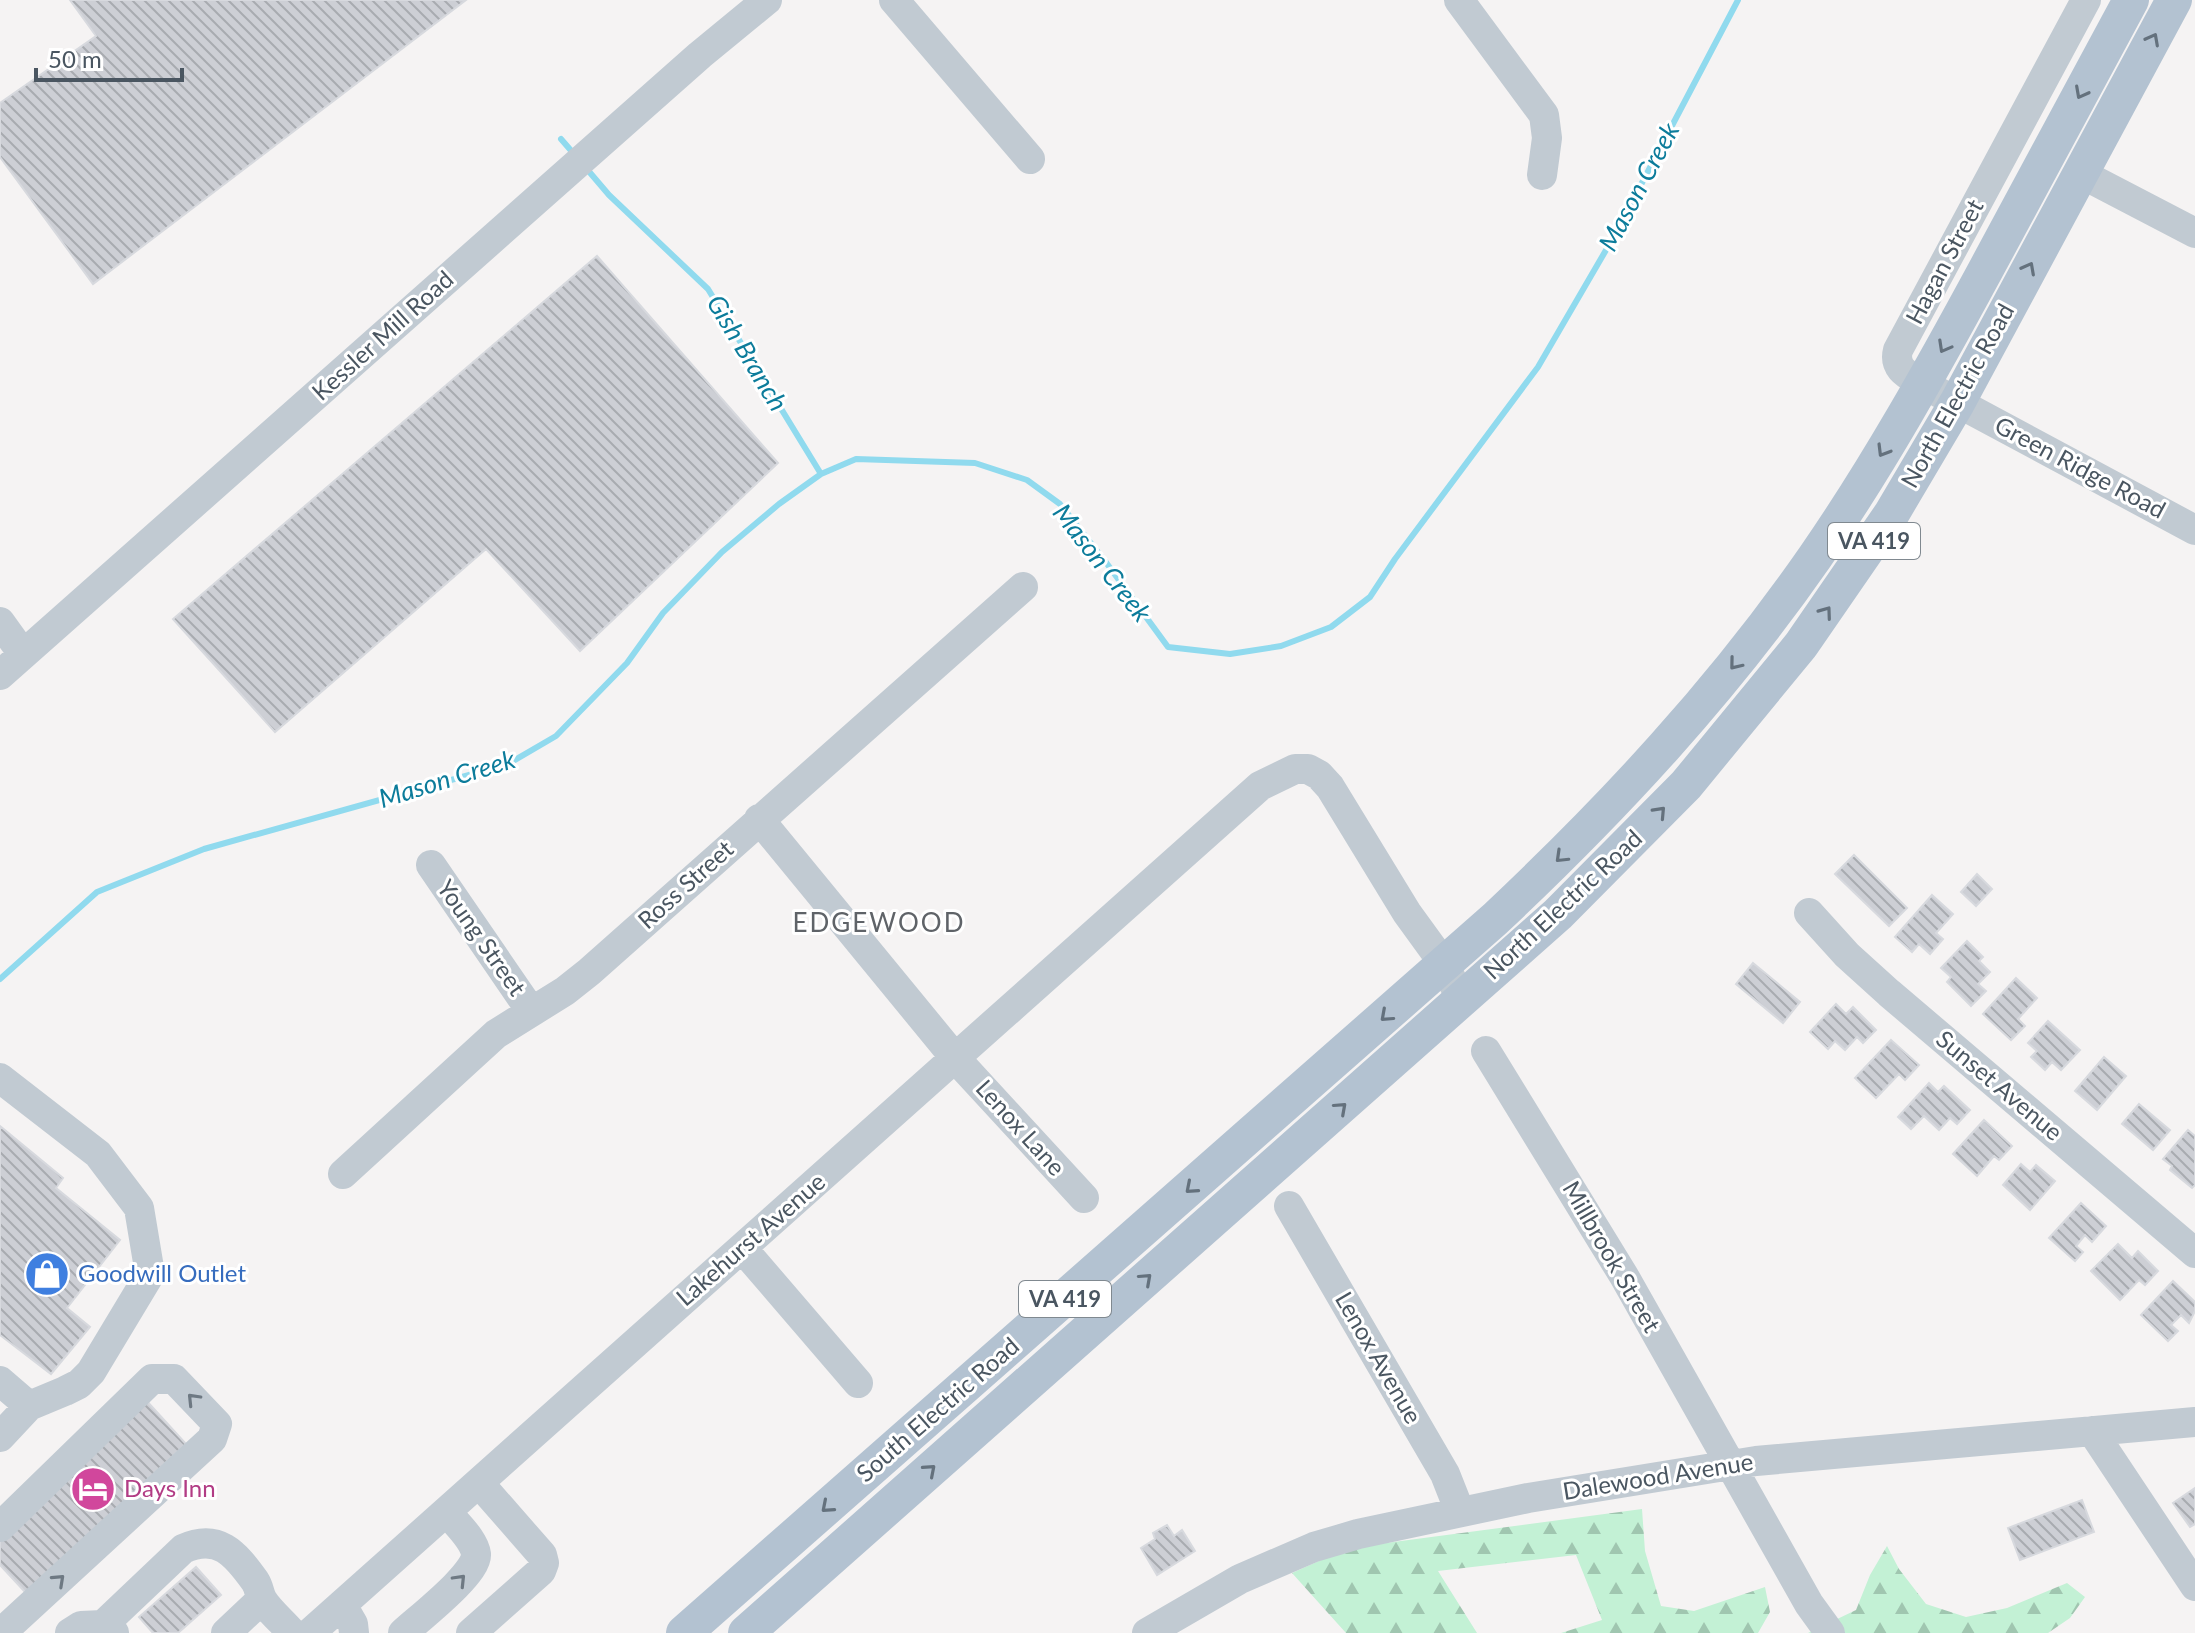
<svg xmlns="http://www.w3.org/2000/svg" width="2195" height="1633" font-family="Lato,sans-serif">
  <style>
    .forest { fill: url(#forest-firs) }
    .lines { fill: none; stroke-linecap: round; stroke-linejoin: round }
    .stream { stroke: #90daee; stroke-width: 6 }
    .building { fill: url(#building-back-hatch); stroke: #d7d9de; stroke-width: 2 }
    .minor { stroke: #c1cad2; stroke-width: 30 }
    .major { stroke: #b3c2d1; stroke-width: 36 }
    .oneway { stroke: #64717d }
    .oneway2 { stroke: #6e7983 }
    .labels { text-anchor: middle; stroke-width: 6; stroke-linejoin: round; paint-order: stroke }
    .shield { fill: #fff; stroke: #808990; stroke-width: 2 }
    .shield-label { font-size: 22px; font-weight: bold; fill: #4a5661 }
    .street-label { font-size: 24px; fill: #4a5661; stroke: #fff }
    .shop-label { font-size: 24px; fill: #366cbe; stroke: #fff; text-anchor: start }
    .hotel-label { font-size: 24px; fill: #b23c85; stroke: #fff; text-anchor: start }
    .water-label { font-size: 26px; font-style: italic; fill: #0c7c9b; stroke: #fff }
    .neighbourhood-label { font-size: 26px; letter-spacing: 2px; fill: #5f6368; stroke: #fff }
  </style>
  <defs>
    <pattern id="forest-firs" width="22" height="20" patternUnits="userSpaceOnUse" patternTransform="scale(2)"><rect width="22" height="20" fill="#c3f1d5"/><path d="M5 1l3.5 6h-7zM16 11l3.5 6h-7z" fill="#a0c6b0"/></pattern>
    <pattern id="building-back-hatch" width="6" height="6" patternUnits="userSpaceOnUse" patternTransform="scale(2)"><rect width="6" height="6" fill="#cdcfd5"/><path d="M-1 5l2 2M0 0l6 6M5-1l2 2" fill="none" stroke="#a8abb0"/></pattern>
  </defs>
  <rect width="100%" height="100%" fill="#f5f3f3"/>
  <path class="forest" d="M1642 1509 1645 1551 1661 1606 1694 1611 1765 1587 1770 1612 1758 1633H1561L1602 1620 1576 1555 1438 1571 1477 1633H1346L1292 1573 1348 1548Z
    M1887 1546 1899 1569 1926 1604 1966 1617 2007 1608 2067 1583 2085 1597 2070 1618 2048 1633H1808L1856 1610 1870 1575Z"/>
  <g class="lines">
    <path class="stream" d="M561 139 574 154
      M586 168 609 195 708 289 821 474
      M0 979 97 892 204 849 508 764 556 736 627 663 663 613 722 552 779 504 821 474 856 459 975 463 1027 480 1060 504 1105 561 1168 647 1230 654 1281 646 1331 627 1370 597 1395 559 1538 367 1613 238 1738 0"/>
  </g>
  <path class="building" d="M70 0H466L93 284 0 157V103L96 36Z
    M597 256 778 463 580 651 486 549 275 732 173 619Z
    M1854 855 1907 908 1889 926 1835 874Z
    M1977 874 1992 889 1976 906 1961 892Z
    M1932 895 1953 914 1936 933 1943 939 1930 954 1919 944 1912 952 1895 937Z
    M1967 941 1983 957 1979 961 1990 972 1978 984 1986 991 1971 1006 1947 982 1951 977 1941 968Z
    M1753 963 1800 1002 1783 1023 1736 984Z
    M2016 978 2037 998 2018 1019 2025 1026 2011 1040 1983 1014Z
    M1836 1004 1846 1014 1853 1007 1876 1030 1863 1043 1857 1037 1845 1050 1835 1041 1828 1049 1810 1032Z
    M2048 1021 2080 1050 2061 1070 2052 1062 2045 1070 2031 1057 2037 1051 2028 1043Z
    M1891 1040 1919 1065 1905 1080 1899 1074 1876 1098 1855 1078Z
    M2104 1057 2126 1076 2097 1110 2075 1091Z
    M1929 1083 1938 1092 1944 1086 1970 1110 1957 1124 1950 1118 1939 1130 1924 1116 1911 1129 1898 1117Z
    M2139 1104 2170 1130 2153 1150 2122 1124Z
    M1984 1120 2012 1146 1999 1160 1994 1156 1977 1176 1953 1154Z
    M0 1126 63 1178 56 1188 120 1240 67 1308 90 1327 51 1374 0 1335Z
    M2188 1130 2195 1136V1185L2192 1188 2170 1170 2172 1166 2163 1159Z
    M2021 1164 2030 1172 2036 1165 2055 1181 2030 1210 2003 1185Z
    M2081 1203 2106 1226 2092 1242 2085 1235 2076 1246 2083 1252 2075 1261 2049 1238Z
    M2118 1244 2132 1258 2138 1251 2158 1271 2145 1285 2139 1280 2120 1300 2091 1271Z
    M2173 1281 2195 1302V1311L2189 1323 2181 1315 2171 1325 2178 1331 2168 1341 2141 1315Z
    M144 1398 186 1444 26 1593 0 1565V1534Z
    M2195 1488V1524L2190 1527 2173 1503Z
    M2082 1500 2094 1532 2020 1560 2008 1528Z
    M1167 1525 1174 1536 1182 1530 1195 1551 1157 1575 1141 1548 1155 1539 1153 1533Z
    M196 1567 221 1595 178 1633H153L139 1617Z"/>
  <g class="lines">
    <path class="minor" d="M894 0 1030 159
      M1459 0 1544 115 1547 138 1542 175
      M2086 0 1898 350C1893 369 1908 375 1923 384L2195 530
      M2080 173 2195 233
      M0 622 23 654
      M0 675 700 55 767 0
      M759 819 956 1059 1084 1198
      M431 865 531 1011
      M1809 913 1847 955 1889 993 2195 1253
      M1486 1051 1624 1276 1809 1604 1830 1633
      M0 1078 98 1154 139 1208 150 1274 91 1372 79 1384 65 1391 29 1406 0 1437
      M343 1174 496 1034 565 991 589 972 1023 587
      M1289 1206 1445 1474 1460 1512
      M742 1248 858 1383
      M0 1381 29 1406
      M2092 1431 2195 1586
      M0 1527 152 1379H174L217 1424 212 1439 1 1633
      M342 1605 353 1624 354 1633
      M70 1633 81 1626 103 1625
      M114 1633 103 1625 183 1549C218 1533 235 1553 255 1581 259 1587 259 1593 262 1599 269 1611 283 1622 292 1633
      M226 1633 262 1599
      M310 1633 1260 786 1295 769H1308L1319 775 1330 787 1407 913 1444 964 1462 1001
      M403 1633C418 1619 478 1573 476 1554 474 1539 456 1524 447 1512
      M471 1633 541 1571 544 1563 542 1555 479 1483
      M1147 1633 1240 1579 1314 1547 1358 1534 1528 1498 1756 1461 2195 1422"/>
    <path class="major" d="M684 1633 1495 919C1613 808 1722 691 1815 557 1878 466 1932 369 1985 271 2033 181 2082 91 2131 0
      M746 1633 1558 914 1686 785 1801 645 1892 513 1957 403 2174 0"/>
  </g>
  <defs><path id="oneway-chevron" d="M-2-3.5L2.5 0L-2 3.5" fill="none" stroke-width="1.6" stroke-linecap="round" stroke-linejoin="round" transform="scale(2)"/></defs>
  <g class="oneway">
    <use href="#oneway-chevron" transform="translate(2153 39) rotate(-62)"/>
    <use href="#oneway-chevron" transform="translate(2081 93) rotate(118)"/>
    <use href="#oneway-chevron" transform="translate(2029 268) rotate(-62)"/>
    <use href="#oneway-chevron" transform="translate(1944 347) rotate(119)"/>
    <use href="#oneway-chevron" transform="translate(1883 451) rotate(121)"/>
    <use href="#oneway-chevron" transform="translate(1826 612) rotate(-54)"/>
    <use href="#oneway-chevron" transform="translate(1735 664) rotate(129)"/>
    <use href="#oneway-chevron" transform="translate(1660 812) rotate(-47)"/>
    <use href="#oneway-chevron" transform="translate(1561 857) rotate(136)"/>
    <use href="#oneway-chevron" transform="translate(1386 1016) rotate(138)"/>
    <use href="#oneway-chevron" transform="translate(1341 1108) rotate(-42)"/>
    <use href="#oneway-chevron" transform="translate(1191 1188) rotate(139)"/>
    <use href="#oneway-chevron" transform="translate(1146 1279) rotate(-42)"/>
    <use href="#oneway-chevron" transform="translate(930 1470) rotate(-41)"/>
    <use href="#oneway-chevron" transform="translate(827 1507) rotate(139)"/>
  </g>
  <g class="oneway2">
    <use href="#oneway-chevron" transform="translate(193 1399) rotate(-134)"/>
    <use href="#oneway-chevron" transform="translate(59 1580) rotate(-43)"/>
    <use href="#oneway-chevron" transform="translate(460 1580) rotate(-46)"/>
  </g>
  <defs>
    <g id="shop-disc" transform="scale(2.3)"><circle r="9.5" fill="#3f7fe0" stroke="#fff"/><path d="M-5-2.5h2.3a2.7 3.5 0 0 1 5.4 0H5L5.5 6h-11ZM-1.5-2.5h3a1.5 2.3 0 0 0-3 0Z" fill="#fff"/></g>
    <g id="hotel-disc" transform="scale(2.3)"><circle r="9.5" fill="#d1479c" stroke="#fff"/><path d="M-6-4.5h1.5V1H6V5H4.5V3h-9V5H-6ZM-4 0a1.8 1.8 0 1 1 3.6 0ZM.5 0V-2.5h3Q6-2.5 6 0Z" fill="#fff"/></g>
  </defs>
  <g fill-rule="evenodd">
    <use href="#shop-disc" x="47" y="1274"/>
    <use href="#hotel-disc" x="93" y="1489"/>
  </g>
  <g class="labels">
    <g class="shield">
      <rect x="1828" y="523" width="92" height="36" rx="6"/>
      <rect x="1019" y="1281" width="92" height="36" rx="6"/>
    </g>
    <g class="shield-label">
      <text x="1874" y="549">VA 419</text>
      <text x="1065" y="1307">VA 419</text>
    </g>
    <g class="street-label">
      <text transform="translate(1945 262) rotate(-62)" y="8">Hagan Street</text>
      <text transform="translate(383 336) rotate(-42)" y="8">Kessler Mill Road</text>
      <text transform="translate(1958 396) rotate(-61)" y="8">North Electric Road</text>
      <text transform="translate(2080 468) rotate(28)" y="8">Green Ridge Road</text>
      <text transform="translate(686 885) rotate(-42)" y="8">Ross Street</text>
      <text transform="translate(1563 905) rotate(-43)" y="8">North Electric Road</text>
      <text transform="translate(481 938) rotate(55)" y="8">Young Street</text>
      <text transform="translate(1999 1086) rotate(40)" y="8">Sunset Avenue</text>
      <text transform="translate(1020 1128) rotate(48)" y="8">Lenox Lane</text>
      <text transform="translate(751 1240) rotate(-41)" y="8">Lakehurst Avenue</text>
      <text transform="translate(1611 1257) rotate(60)" y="8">Millbrook Street</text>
      <text transform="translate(1378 1358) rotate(60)" y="8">Lenox Avenue</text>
      <text transform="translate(938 1410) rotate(-41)" y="8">South Electric Road</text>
      <text transform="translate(1658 1477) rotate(-9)" y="8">Dalewood Avenue</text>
    </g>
    <g class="shop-label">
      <text x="78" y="1282">Goodwill Outlet</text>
    </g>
    <g class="hotel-label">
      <text x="124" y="1497">Days Inn</text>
    </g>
    <g class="water-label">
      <text transform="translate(1639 187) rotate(-62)" y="9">Mason Creek</text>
      <text transform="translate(747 353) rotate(59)" y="9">Gish Branch</text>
      <text transform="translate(1102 563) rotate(52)" y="9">Mason Creek</text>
      <text transform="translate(447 779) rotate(-17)" y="9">Mason Creek</text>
    </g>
    <g class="neighbourhood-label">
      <text x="879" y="932">EDGEWOOD</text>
    </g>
  </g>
  <path d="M36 68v12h146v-12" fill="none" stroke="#4a5661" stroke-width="4"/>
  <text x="48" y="68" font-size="24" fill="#4a5661" stroke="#ffffff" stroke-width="6" paint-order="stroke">50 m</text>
</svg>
